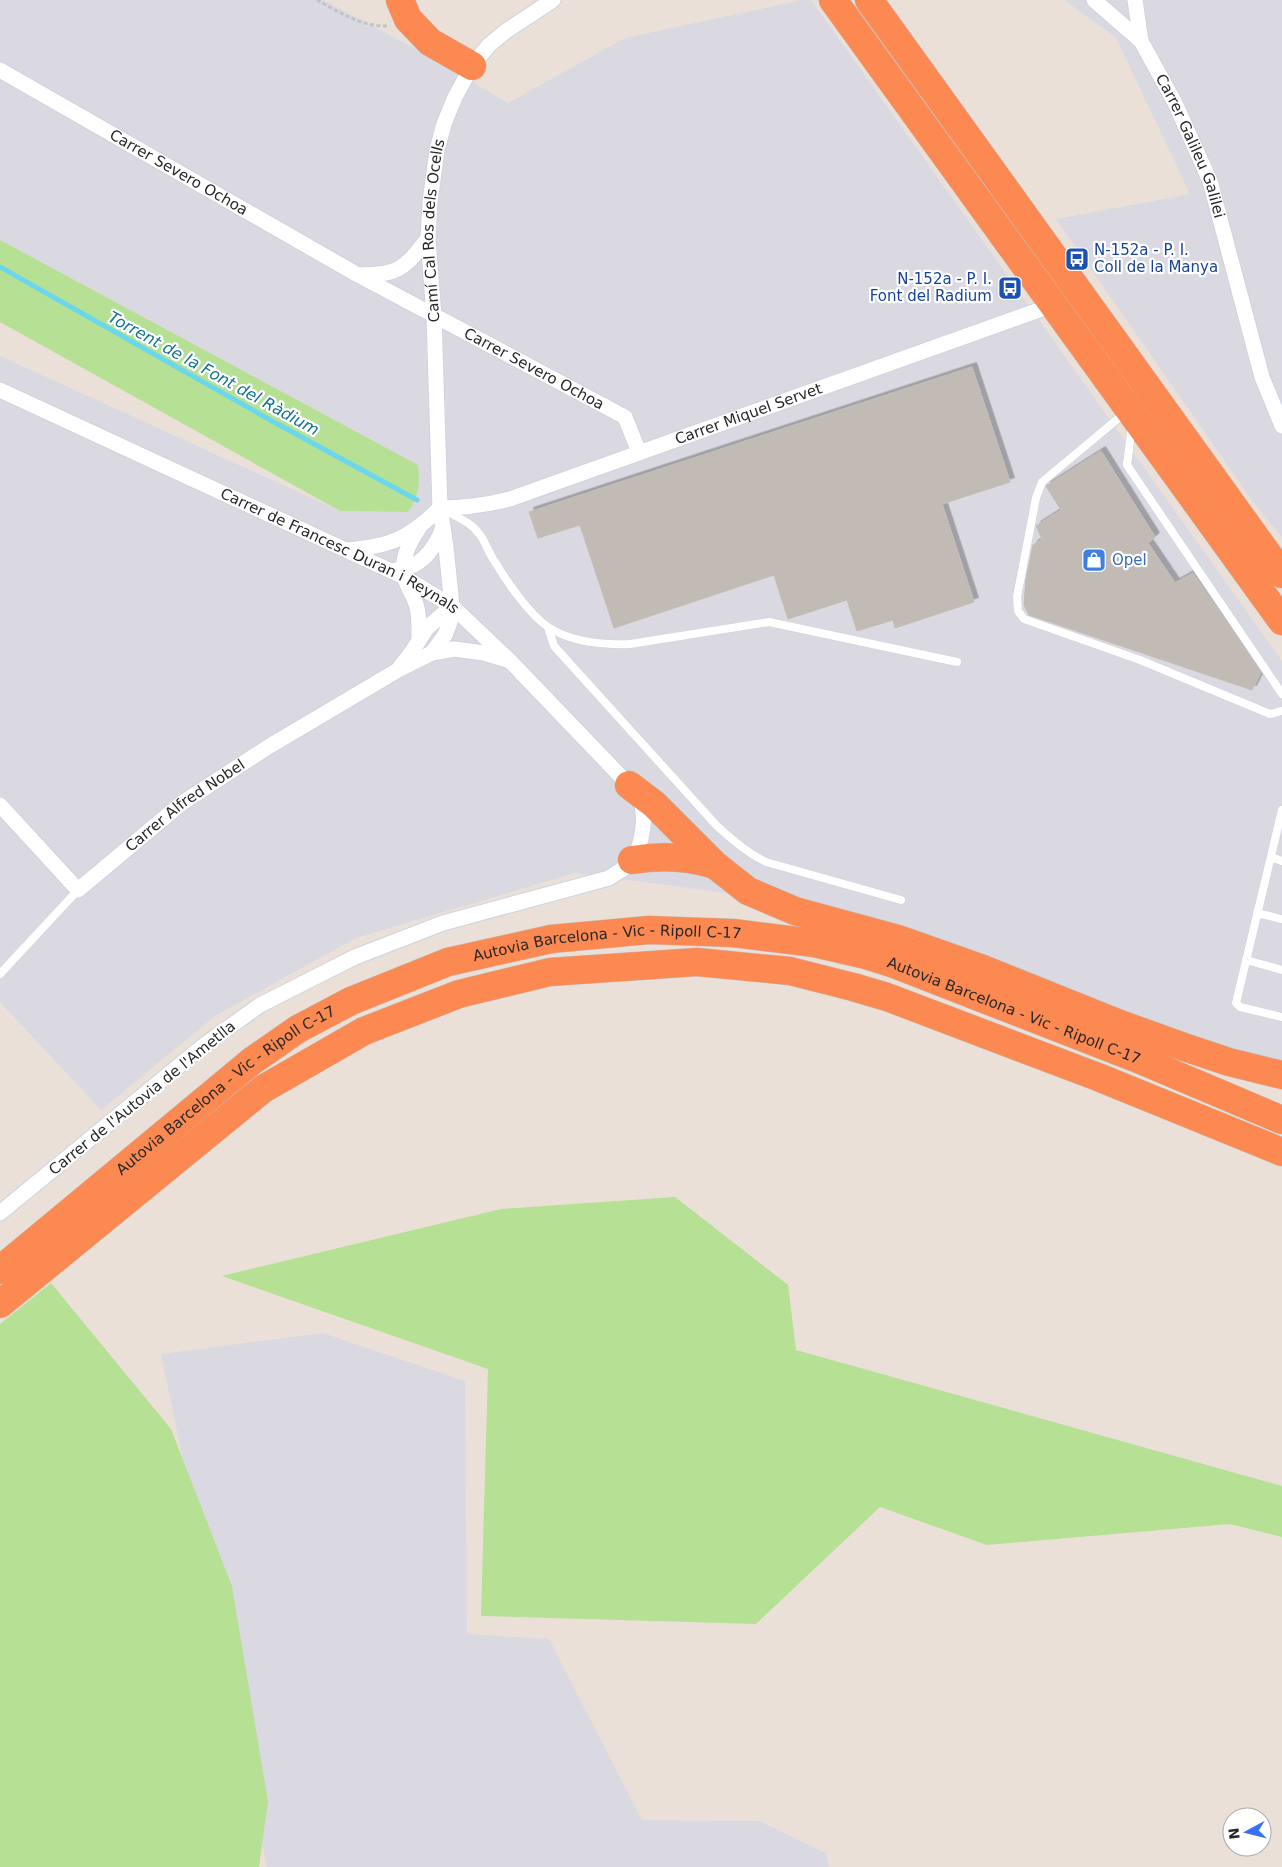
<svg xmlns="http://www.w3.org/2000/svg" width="1282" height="1867" font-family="'DejaVu Sans',sans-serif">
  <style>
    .industrial { fill: #dad9e2 }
    .green { fill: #b6e094 }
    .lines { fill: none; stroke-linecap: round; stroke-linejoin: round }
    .stream { stroke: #6bd7ec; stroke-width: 5 }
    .building { fill: #c2bab5; stroke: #c4bcb2; filter: url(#shadow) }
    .lane-casing { stroke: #cdd3e0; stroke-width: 9 }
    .street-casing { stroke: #cdd3e0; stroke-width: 17 }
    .highway-casing { stroke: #c3c3c3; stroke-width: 29 }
    .path { stroke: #c3c3c3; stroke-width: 3; stroke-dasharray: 4 2.5; stroke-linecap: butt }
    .lane { stroke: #fff; stroke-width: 8 }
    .street { stroke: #fff; stroke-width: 15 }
    .highway { stroke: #fb8951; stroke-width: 28 }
    .labels { text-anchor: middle; stroke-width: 4.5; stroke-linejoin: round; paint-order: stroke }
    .street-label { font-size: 15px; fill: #272727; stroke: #fff }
    .transit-label { font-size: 15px; fill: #164399; stroke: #fff; text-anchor: start }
    .shop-label { font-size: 15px; fill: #366cbe; stroke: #fff; text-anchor: start }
    .water-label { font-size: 16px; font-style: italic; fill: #0f7392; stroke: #fff }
  </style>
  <defs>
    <filter id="shadow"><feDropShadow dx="4.5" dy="-4.5" stdDeviation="0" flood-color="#0004"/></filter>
  </defs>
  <rect width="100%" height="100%" fill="#eae0d8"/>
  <path class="industrial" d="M0 0H324L420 51 508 103 625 38 802 0H811L1282 661V1064L1268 1062 780 900 575 873 356 938 215 1016 101 1110 0 1002V356L340 511 408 512 417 465 0 240Z
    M1064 0H1282V537L1254 503 1056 219 1190 194 1116 38Z
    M323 1333 465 1381 467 1634 549 1639 642 1820 759 1821 826 1853 829 1867H267L161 1354Z"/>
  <path class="green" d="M0 240 418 465C420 483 419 496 408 512L340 511 0 322Z
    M675 1197 788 1285 796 1350 1282 1486V1537L1230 1524 987 1545 880 1507 756 1624 481 1616 488 1369 222 1276 501 1209Z
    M51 1283 171 1429 232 1586 268 1801 259 1867H0V1324Z"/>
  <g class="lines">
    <path class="stream" d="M0 267 272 421 417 500"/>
  </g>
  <path class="building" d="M972 367 1010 482 942 504 974 602 895 628 893 620 857 631 847 600 788 619 774 575 614 628 580 525 538 538 529 512Z
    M1101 451 1155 537 1148 543 1175 583 1193 573 1261 672 1252 690 1029 615 1024 605 1026 579 1033 545 1042 539 1036 526 1061 510 1046 486Z"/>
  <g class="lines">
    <g class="lane-casing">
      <path id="lane" d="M1126 412 1042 482 1036 498 1017 597 1018 611 1024 619 1140 660 1270 714 1282 711
        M1132 425 1127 465 1282 694
        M446 511C459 518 472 523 480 535 486 543 489 554 495 562 507 582 529 614 548 627 571 642 603 645 630 644L769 622 957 662
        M548 627 554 646 717 826C733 840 747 853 766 862L901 900
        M1282 810 1236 1003 1240 1007 1282 1017
        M1271 857 1282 861
        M1257 913 1282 919
        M1246 960 1282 970
        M0 974 78 890"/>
    </g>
    <g class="street-casing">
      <g id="street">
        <path d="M1094 0 1141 41"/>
        <path id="s1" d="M1135 0 1141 41 1175 103 1210 181 1262 377 1282 426"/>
        <path id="s2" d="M0 70 358 275 625 417 639 452"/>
        <path d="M360 275C399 275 405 268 428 238"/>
        <path id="s3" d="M0 390 404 577 452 606 510 661 629 785C632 789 636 793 639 798 648 814 642 848 631 862 625 869 616 873 609 878L443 923 355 957 260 1005 203 1046 0 1213"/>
        <path id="s4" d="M440 508C465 508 486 505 510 499L1053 305"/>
        <path d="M347 550C391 546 408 539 440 508"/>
        <path d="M396 570C421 568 435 549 443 527"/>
        <path d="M419 639C419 627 420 616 416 604 413 595 408 588 405 579 399 561 410 542 419 528"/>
        <path id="s5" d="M432 653 445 635 450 622 452 606 446 547 440 508 434 316 428 238 430 202 437 150 444 124 455 97 472 66 489 45 506 31 553 0"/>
        <path d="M400 667 411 653 427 628 452 606"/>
        <path id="s6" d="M0 805 78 890 182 803 268 747 398 670 432 653 454 649 484 653 507 660"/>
      </g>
    </g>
    <g class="highway-casing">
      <g id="highway">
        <path d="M400 0 408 19 430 42 472 66"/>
        <path d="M833 0 1282 621"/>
        <path d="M869 0 1282 574"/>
        <path d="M629 785 654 804 715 865 748 891 795 911 898 939 983 969 1120 1024 1184 1047 1229 1062 1282 1075"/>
        <path d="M632 860C661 855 687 856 715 865"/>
        <path id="s7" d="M0 1270 252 1061 298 1029 351 1001 448 962 551 939 649 930 733 933 814 943 862 954 894 964 1143 1061 1282 1120"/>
        <path d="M0 1304 263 1089 364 1031 459 994 550 972 697 962 790 971 853 987 887 997 1098 1077 1282 1152"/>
      </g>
    </g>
    <path class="path" d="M317 0C339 12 362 27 388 26"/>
    <use href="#lane" class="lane"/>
    <use href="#street" class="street"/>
    <use href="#highway" class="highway"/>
  </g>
  <defs>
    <g id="bus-square" transform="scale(1.25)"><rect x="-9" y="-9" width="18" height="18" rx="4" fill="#1a4fb4" stroke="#fff"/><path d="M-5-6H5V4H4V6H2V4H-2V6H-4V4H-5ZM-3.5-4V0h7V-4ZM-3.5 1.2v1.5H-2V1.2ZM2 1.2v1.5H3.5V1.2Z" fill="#fff"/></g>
    <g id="shop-square" transform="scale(1.25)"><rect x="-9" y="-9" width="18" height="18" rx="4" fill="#3f7fe0" stroke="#fff"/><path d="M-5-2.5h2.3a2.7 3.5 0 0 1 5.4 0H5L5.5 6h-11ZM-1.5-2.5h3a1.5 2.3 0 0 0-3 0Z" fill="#fff"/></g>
  </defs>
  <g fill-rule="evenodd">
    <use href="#bus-square" x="1077" y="259"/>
    <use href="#bus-square" x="1010" y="288"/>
    <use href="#shop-square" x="1094" y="560"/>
  </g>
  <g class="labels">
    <g class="street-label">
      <text dy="5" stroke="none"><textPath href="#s1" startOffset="158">Carrer Galileu Galilei</textPath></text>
      <text dy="5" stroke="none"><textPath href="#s2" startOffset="206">Carrer Severo Ochoa</textPath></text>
      <text dy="5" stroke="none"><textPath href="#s5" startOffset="429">Camí Cal Ros dels Ocells</textPath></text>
      <text dy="5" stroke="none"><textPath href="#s2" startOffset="612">Carrer Severo Ochoa</textPath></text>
      <text dy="5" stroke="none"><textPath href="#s4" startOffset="324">Carrer Miquel Servet</textPath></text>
      <text dy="5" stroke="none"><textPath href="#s3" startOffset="376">Carrer de Francesc Duran i Reynals</textPath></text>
      <text dy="5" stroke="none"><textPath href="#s6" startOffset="252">Carrer Alfred Nobel</textPath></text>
      <text dy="5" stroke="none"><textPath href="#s7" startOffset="709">Autovia Barcelona - Vic - Ripoll C-17</textPath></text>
      <text dy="5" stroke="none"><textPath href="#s7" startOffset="1129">Autovia Barcelona - Vic - Ripoll C-17</textPath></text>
      <text dy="5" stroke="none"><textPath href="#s7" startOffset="289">Autovia Barcelona - Vic - Ripoll C-17</textPath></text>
      <text transform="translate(142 1098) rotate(-39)" y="5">Carrer de l'Autovia de l'Ametlla</text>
    </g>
    <g class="transit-label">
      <text x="1094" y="255">N-152a - P. I.<tspan x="1094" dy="17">Coll de la Manya</tspan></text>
      <text x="992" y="284" text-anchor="end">N-152a - P. I.<tspan x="992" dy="17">Font del Radium</tspan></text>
    </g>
    <g class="shop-label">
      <text x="1112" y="565">Opel</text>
    </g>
    <g class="water-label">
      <text transform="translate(214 373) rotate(29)" y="6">Torrent de la Font del Ràdium</text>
    </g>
  </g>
  <g transform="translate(1247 1832) rotate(263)"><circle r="24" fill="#ffffff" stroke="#a9a9a9"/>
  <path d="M0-4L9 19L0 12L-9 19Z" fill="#3870f6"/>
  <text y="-8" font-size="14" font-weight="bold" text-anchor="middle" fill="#272727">N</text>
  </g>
</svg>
